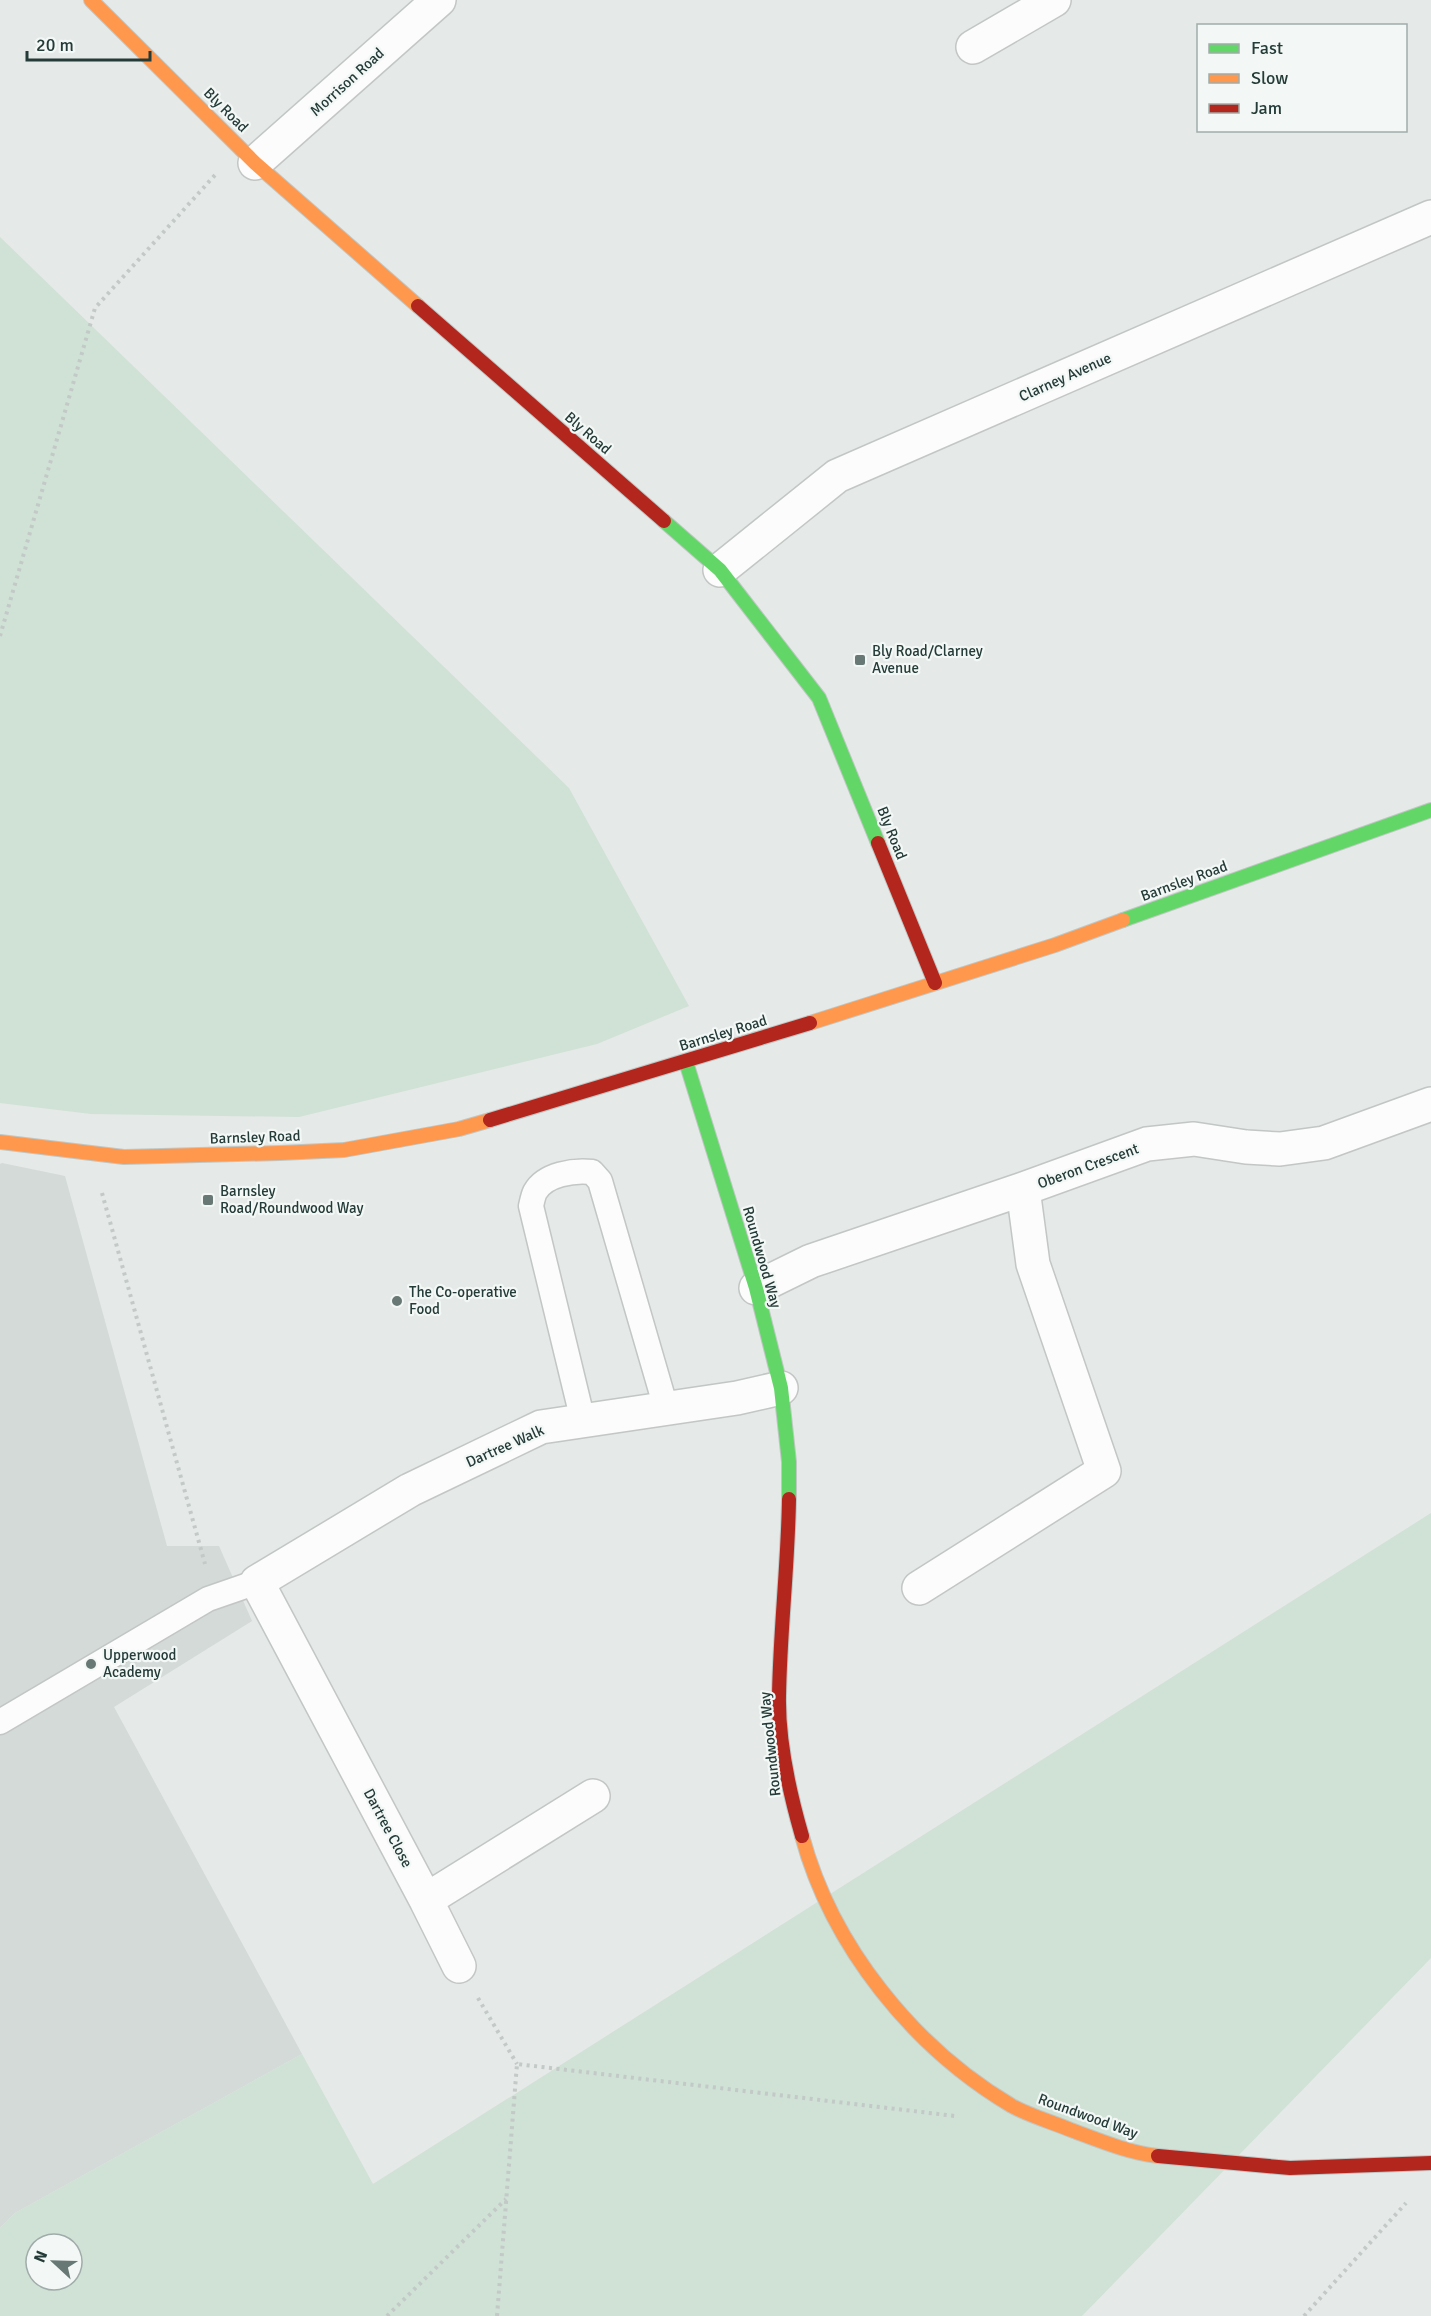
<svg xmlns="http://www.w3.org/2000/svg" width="1431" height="2316" font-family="Signika,sans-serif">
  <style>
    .built { fill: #d3dad8 }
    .green { fill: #d0e1d6; fill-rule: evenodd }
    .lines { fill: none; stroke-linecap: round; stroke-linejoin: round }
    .lane-casing { stroke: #c2c6c4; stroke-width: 27 }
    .street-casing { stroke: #c2c6c4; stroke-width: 36 }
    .fast-casing { stroke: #c0c7c5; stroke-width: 16 }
    .slow-casing { stroke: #c0c7c5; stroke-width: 16 }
    .jam-casing { stroke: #c0c7c5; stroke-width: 16 }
    .path { stroke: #c2c9c7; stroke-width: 4; stroke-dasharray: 3 4.5; stroke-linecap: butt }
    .lane { stroke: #fbfcfb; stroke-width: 24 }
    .street { stroke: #fbfcfb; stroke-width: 33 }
    .fast { stroke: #63d668; stroke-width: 14 }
    .slow { stroke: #ff974d; stroke-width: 14 }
    .jam { stroke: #b3261e; stroke-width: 14 }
    .poi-dot { fill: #687875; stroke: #f3f8f6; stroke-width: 2 }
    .labels { text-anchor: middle; stroke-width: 4.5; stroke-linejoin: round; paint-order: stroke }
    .street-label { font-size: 15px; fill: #243b37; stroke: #f3f8f6 }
    .poi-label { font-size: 15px; fill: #243b37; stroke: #f3f8f6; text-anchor: start }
  </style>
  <rect width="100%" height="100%" fill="#e5e9e7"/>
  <path class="built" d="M2 1163 65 1176 167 1546H219L252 1621 114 1707 302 2054 15 2213 0 2228V1164Z"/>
  <path class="green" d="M0 237 569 788 689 1006 597 1044 299 1117 91 1114 0 1103Z
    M1431 1513V1958L1082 2316H0V2228L15 2213 302 2054 373 2184ZM36 2244H72V2280H36Z"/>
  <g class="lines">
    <g class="lane-casing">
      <path id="lane" d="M583 1421 531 1206C532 1202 533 1196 535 1192 545 1174 574 1170 592 1172L600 1181 666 1408
        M0 1722 208 1599 257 1582"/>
    </g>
    <g class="street-casing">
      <path id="street" d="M973 47 1054 0
        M255 163 439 0
        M720 570 837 476 1431 217
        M756 1288 811 1261 1023 1189 1147 1144 1194 1139 1246 1147 1280 1149 1324 1143 1431 1104
        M919 1588 1104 1471 1033 1264 1023 1189
        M593 1796 426 1900 257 1582 410 1490 541 1427 737 1398 781 1388
        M426 1900 459 1966"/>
    </g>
    <g class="fast-casing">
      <path id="fast" d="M664 521 720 570 819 698 878 843
        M1123 920 1431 810
        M686 1062 756 1288 781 1388 789 1462V1499"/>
    </g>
    <g class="slow-casing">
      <path id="slow" d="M91 0 255 163 418 306
        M810 1023 1055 945 1123 920
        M0 1142 124 1157 280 1153 344 1150 459 1129 490 1120
        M802 1836C832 1947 914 2048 1012 2106 1030 2116 1052 2122 1071 2130 1098 2140 1129 2153 1158 2156"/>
    </g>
    <g class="jam-casing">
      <path id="jam" d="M418 306 664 521
        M878 843 935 983
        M490 1120 810 1023
        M789 1499C788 1565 780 1631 779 1696 778 1743 789 1791 802 1836
        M1158 2156 1290 2168 1431 2163"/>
    </g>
    <path class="path" d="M0 636 95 308 215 175
      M102 1193 205 1564
      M478 1998 517 2064
      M387 2316 506 2199
      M497 2316 517 2064 955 2116
      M1304 2316 1406 2203"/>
    <use href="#lane" class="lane"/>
    <use href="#street" class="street"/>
    <use href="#fast" class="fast"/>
    <use href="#slow" class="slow"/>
    <use href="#jam" class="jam"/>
  </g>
  <g class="poi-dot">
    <rect x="854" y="654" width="12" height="12" rx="3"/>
    <rect x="202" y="1194" width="12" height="12" rx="3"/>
    <circle cx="397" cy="1301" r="6"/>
    <circle cx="91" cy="1664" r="6"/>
  </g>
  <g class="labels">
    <g class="street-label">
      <text transform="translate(347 82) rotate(-42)" y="5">Morrison Road</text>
      <text transform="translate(226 110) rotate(45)" y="5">Bly Road</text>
      <text transform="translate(1065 377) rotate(-24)" y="5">Clarney Avenue</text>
      <text transform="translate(588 433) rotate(41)" y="5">Bly Road</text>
      <text transform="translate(892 833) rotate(68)" y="5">Bly Road</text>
      <text transform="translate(1184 881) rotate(-20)" y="5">Barnsley Road</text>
      <text transform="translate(723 1033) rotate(-17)" y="5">Barnsley Road</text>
      <text transform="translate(255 1137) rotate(-2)" y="5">Barnsley Road</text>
      <text transform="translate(1088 1166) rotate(-20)" y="5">Oberon Crescent</text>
      <text transform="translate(762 1257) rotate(74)" y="5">Roundwood Way</text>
      <text transform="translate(505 1446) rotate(-24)" y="5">Dartree Walk</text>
      <text transform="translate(770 1744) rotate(-96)" y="5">Roundwood Way</text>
      <text transform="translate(388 1828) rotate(62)" y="5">Dartree Close</text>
      <text transform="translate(1088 2116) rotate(20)" y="5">Roundwood Way</text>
    </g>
    <g class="poi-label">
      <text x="872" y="656">Bly Road/Clarney<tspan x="872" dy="17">Avenue</tspan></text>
      <text x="220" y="1196">Barnsley<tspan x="220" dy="17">Road/Roundwood Way</tspan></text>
      <text x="409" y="1297">The Co-operative<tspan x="409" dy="17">Food</tspan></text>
      <text x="103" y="1660">Upperwood<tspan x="103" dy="17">Academy</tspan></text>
    </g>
  </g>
  <rect x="1197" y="24" width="210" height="108" fill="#f3f8f6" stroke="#a0acaa" stroke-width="1.5"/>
  <rect x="1209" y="44" width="30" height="9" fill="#63d668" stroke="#a0acaa" stroke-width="1.5"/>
  <text x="1251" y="54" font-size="18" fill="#243b37">Fast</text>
  <rect x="1209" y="74" width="30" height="9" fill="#ff974d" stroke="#a0acaa" stroke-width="1.5"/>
  <text x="1251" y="84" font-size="18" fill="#243b37">Slow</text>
  <rect x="1209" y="104" width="30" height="9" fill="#b3261e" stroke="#a0acaa" stroke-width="1.5"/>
  <text x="1251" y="114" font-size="18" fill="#243b37">Jam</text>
  <g transform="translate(54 2262) rotate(292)"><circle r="28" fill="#f3f8f6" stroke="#a0acaa" stroke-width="1.5"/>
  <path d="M0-4.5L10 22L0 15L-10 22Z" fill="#687875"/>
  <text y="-9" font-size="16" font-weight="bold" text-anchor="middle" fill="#243b37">N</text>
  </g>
  <path d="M27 51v9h123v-9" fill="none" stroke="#243b37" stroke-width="3"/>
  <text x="36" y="51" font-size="18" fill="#243b37" stroke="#f3f8f6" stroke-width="4.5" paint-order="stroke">20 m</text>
</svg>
